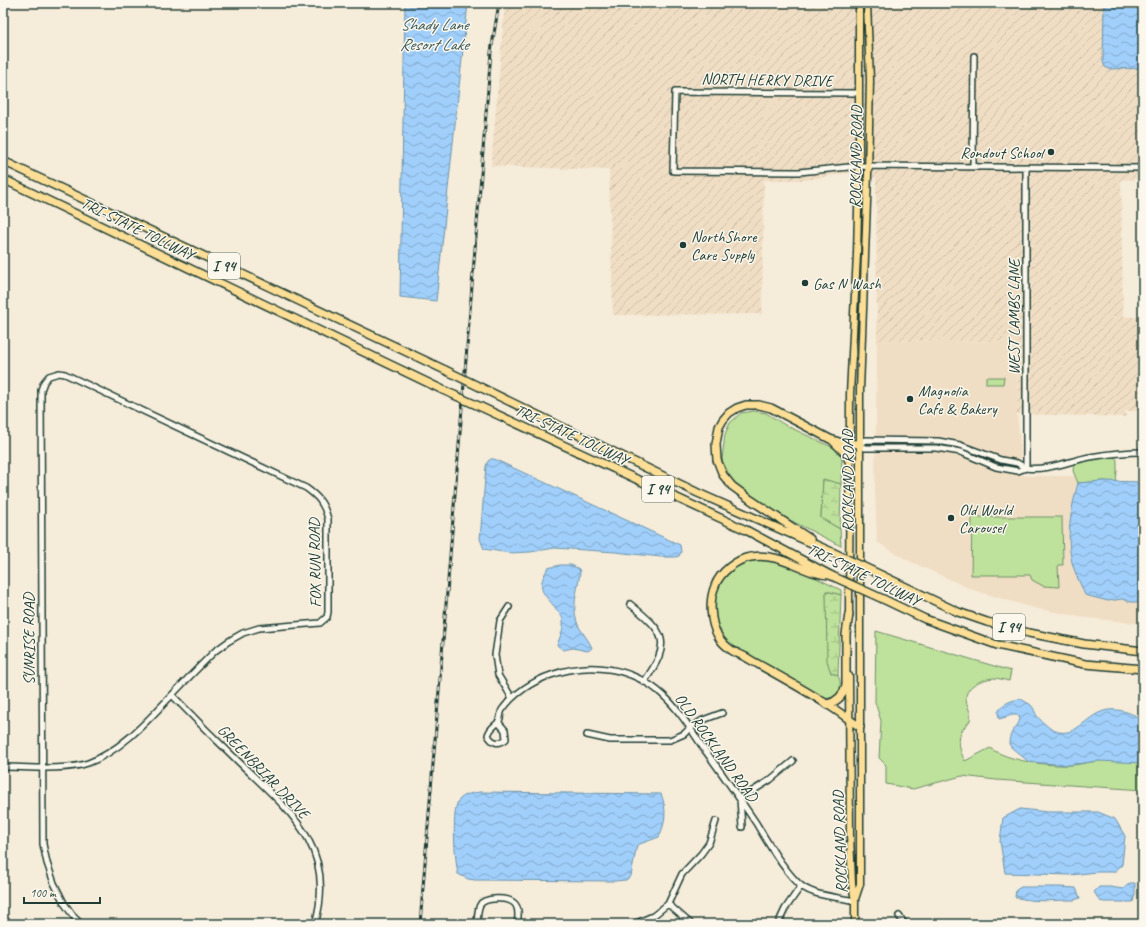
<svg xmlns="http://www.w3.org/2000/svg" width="1146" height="927" font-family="Caveat,sans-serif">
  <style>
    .built { fill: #f0dec4 }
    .industrial { fill: url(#industrial-furrows) }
    .green { fill: #bee19b; stroke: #6e8f68 }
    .wetland { fill: url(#wetland-marsh); stroke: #6e8f68 }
    .water { fill: url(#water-waves); stroke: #6c95ab }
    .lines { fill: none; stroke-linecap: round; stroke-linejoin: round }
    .minor-casing { stroke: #1f3d34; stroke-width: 8 }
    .major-casing { stroke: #1f3d34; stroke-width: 9 }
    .highway-casing { stroke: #1f3d34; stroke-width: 10 }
    .minor { stroke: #fbf7ec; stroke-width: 5 }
    .major { stroke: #fcde96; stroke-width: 6 }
    .highway { stroke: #fcde96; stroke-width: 7 }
    .rail-casing { stroke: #1f3d34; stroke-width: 3 }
    .rail { stroke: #fbf7ec; stroke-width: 1.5; stroke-dasharray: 4.5; stroke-linecap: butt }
    .highway-bridge-casing { stroke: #1f3d34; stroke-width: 10; stroke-linecap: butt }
    .highway-bridge { stroke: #fcde96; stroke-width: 7 }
    .poi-dot { fill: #1f3d34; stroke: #fbf7ec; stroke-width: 1.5 }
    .labels { text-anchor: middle; stroke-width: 3; stroke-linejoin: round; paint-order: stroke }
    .shield { fill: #fbf7ec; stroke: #61756b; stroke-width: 1 }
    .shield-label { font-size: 15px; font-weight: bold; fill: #1f3d34 }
    .street-label { font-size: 16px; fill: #1f3d34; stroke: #fbf7ec }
    .poi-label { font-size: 16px; fill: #1f3d34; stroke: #fbf7ec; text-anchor: start }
    .water-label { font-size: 17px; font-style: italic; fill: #395a5c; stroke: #fbf7ec }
  </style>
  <defs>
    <pattern id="industrial-furrows" width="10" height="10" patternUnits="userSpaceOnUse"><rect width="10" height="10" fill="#f0dec4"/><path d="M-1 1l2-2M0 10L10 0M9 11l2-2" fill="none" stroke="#cdbfa9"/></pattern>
    <pattern id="wetland-marsh" width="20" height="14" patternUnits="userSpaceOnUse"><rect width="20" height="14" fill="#bee19b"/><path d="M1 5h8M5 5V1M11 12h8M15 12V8" fill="none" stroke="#a3c286"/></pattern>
    <pattern id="water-waves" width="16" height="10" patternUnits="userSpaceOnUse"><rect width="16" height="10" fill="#a0cffb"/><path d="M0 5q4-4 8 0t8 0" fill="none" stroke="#82a9cc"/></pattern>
  </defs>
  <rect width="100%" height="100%" fill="#f6ecda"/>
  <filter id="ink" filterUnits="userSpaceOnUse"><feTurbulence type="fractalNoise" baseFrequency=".025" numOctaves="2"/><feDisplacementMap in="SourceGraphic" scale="8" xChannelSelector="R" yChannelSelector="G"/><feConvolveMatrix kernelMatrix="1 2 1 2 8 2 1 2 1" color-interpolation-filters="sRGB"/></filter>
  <g filter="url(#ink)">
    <path class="built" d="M877 340 1018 342 1017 414 1021 453 1020 475 1030 476H1074L1078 483 1073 504 1071 525 1073 566 1078 576 1108 601 1122 599 1131 602H1143V624L1088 618 1033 608 973 590 907 560 877 542 875 492Z"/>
    <path class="industrial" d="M505 3H1143V179L1121 180 1123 316 1143 318V411H1125L1126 417 1017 414 1018 342 877 340 876 178 852 172 806 180H764L762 314 613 315 609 170 491 166Z"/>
    <path class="green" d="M986 377H1004L1003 384H986Z
      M754 411 766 413 785 425 836 449 841 453 842 458 841 484 823 480 821 518 840 529 841 546 788 519 751 496 732 481 722 460 725 434 730 423 741 413Z
      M1106 456H1114L1117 460V471L1116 482 1103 481 1078 483 1073 471 1074 464 1093 458Z
      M972 517H1062L1063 565H1058L1059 587 1043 586 1032 580 1030 575H971Z
      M763 559 800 570 841 590V595L826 591 831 673 838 675C841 683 841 688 838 696L832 698 819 699 730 647 719 636 712 605 718 579 730 570 744 561Z
      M876 631 1011 671 1009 681C1004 680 998 678 994 678 983 679 966 685 966 698 966 706 972 712 970 720 969 723 965 726 963 729 956 739 960 752 965 761L990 748C1008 761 1047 766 1070 765 1079 765 1088 762 1097 761 1112 759 1128 762 1143 763V790L996 780 962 776 913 789 886 784V765L879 758 881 721 875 702Z"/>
    <path class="wetland" d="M823 479 841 484 840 529 821 518Z
      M826 591 841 595 838 675 831 673 827 661Z"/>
    <path class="water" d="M405 3H468L436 301 400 297Z
      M1104 3H1143V68L1109 69 1105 67 1103 62Z
      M491 459H494L680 545 681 552 679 556 675 557H661L615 552 555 548 530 552 510 553 484 549 480 539 486 466 488 461Z
      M1103 481 1143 482V602H1131L1122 599 1108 601 1085 595C1081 585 1076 575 1073 566 1065 539 1071 509 1078 483Z
      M560 565H571L579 569 580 572C578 591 570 608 579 627 583 634 589 640 592 648L588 651 573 648 563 650 557 645C560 637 564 629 563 621 563 618 561 615 559 613 547 594 533 593 548 568Z
      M1021 699C1024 701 1028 703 1031 705 1034 708 1035 713 1037 716 1039 719 1050 729 1053 730 1079 742 1088 706 1117 710 1127 711 1135 715 1143 720V763L1098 761 1069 765 1029 762 1012 748 1009 744C1009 730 1017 730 1020 719L1018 715H1013L999 719 998 712C1003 703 1011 700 1021 699Z
      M480 792 661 794C667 809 666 822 659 837L637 845 631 876 626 880 615 881 475 880 468 879 458 874C455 860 451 809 459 800 464 794 473 793 480 792Z
      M1020 809 1048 812H1098L1115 819 1125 836 1122 865 1114 872H1097L1070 875 1005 873 1000 841 1003 818Z
      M1130 883H1135V894L1133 902H1104L1100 901 1094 892 1099 887H1110L1123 889Z
      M1021 887H1060L1076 888 1080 898 1074 900C1055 900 1034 903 1015 897L1016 890Z"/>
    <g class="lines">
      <g class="minor-casing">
        <path id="minor" d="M859 93 675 92 673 171 799 172 859 166 1143 168
          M973 167 974 56
          M1026 167V468C1047 471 1069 461 1090 457 1108 454 1125 452 1143 452
          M865 440 938 441 960 445 1001 460 1017 463 1026 468 1018 471 996 467 961 452 936 448H865L860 444Z
          M630 604C666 633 672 642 644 682
          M509 607 500 621 495 655 498 675 512 698
          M172 695C195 719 219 743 243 766 291 812 337 849 315 924
          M498 722 505 730 506 739C499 745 492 743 488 735 491 726 495 727 499 721 501 718 500 713 502 710 513 694 533 681 551 675 590 661 633 667 664 696 680 711 692 731 704 749 722 773 739 798 756 823 768 843 780 864 796 881 810 897 835 896 855 901
          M587 735 610 740H670L684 734 690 728 703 720 722 713
          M3 767C27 767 65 771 88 763 121 751 148 720 172 695 186 680 200 666 215 651L229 641 243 633 259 628 320 623 327 617 328 612V519C324 504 319 497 306 488L65 374 59 373 49 376 44 382 41 390 43 844 47 863 54 883 64 903 74 917 81 924
          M742 827 740 799 770 780 793 761
          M668 904 691 924
          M899 916 905 924
          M477 924C478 918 477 910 480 905 484 897 508 897 514 903 520 908 518 918 517 924
          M634 924 653 916 668 904 682 874 701 854 709 843 716 821
          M778 924 785 909 801 886"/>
      </g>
      <g class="major-casing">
        <path id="major" d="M849 617 850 394 857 254 859 166V3
          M849 676 850 835 852 884 855 901V924
          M855 899 860 884V390L868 175 870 80 867 3"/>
      </g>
      <g class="highway-casing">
        <path id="highway" d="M3 161 445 370
          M3 179 443 390
          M482 388 698 493 832 552
          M481 407 746 530 832 576
          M832 440 845 453 849 461
          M810 539 751 500 732 486 723 475 717 460 716 444 719 427 723 420 729 413 737 408 746 405H759L771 408 830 439 842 443 860 444
          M830 575C802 574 782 552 751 557 737 559 720 572 715 586 709 600 710 622 718 636 720 640 726 646 730 649 735 653 743 655 749 659 774 673 800 687 825 703 837 710 848 719 860 727
          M883 576 958 612 987 622 1029 633 1084 644 1143 651
          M883 599 925 619 997 645 1085 664 1143 669
          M827 704C837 702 843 696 846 686V634L849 614"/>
      </g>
      <use href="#minor" class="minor"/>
      <use href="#major" class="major"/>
      <use href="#highway" class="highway"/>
      <g class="rail-casing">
        <path id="rail" d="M420 924 491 52 499 3"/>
      </g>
      <use href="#rail" class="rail"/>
      <g class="highway-bridge-casing">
        <path id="highway-bridge" d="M445 370 482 388
          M443 390 481 407
          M832 552 883 576
          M832 576 883 599"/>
      </g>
      <use href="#highway-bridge" class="highway-bridge"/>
    </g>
  </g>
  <g class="poi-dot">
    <circle cx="1051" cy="152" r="4"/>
    <circle cx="683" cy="245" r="4"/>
    <circle cx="805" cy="283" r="4"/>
    <circle cx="910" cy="399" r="4"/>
    <circle cx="951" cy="518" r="4"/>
  </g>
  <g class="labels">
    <g class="shield">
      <rect x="208" y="253" width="32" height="26" rx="3"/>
      <rect x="642" y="476" width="32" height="26" rx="3"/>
      <rect x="993" y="614" width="32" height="26" rx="3"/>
    </g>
    <g class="shield-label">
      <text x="224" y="271">I 94</text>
      <text x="658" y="494">I 94</text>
      <text x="1009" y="632">I 94</text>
    </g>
    <g class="street-label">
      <text transform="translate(767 79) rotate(1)" y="6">NORTH HERKY DRIVE</text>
      <text transform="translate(855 157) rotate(-89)" y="6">ROCKLAND ROAD</text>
      <text transform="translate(138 228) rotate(26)" y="6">TRI-STATE TOLLWAY</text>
      <text transform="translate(1013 317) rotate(-90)" y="6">WEST LAMBS LANE</text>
      <text transform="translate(572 434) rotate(25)" y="6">TRI-STATE TOLLWAY</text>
      <text transform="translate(847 481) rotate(-90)" y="6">ROCKLAND ROAD</text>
      <text transform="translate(314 563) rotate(-91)" y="6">FOX RUN ROAD</text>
      <text transform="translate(864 574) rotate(26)" y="6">TRI-STATE TOLLWAY</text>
      <text transform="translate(28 639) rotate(-90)" y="6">SUNRISE ROAD</text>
      <text transform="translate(717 747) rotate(54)" y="6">OLD ROCKLAND ROAD</text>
      <text transform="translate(264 771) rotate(46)" y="6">GREENBRIAR DRIVE</text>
      <text transform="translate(839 842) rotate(-92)" y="6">ROCKLAND ROAD</text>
    </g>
    <g class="poi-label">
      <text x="1043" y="158" text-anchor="end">Rondout School</text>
      <text x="691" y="242">NorthShore<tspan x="691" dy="18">Care Supply</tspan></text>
      <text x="813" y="289">Gas N Wash</text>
      <text x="918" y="396">Magnolia<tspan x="918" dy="18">Cafe &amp; Bakery</tspan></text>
      <text x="959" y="515">Old World<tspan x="959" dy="18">Carousel</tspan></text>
    </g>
    <g class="water-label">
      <text x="434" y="30">Shady Lane<tspan x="434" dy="20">Resort Lake</tspan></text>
    </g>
  </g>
  <rect width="1146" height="927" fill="none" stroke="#fbf7ec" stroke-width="16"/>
  <rect x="8" y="8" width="1130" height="911" fill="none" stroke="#1f3d34" stroke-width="1.5" filter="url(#ink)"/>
  <path d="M24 897v6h76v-6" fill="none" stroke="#1f3d34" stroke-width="2"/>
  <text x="30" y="897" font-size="12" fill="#1f3d34" stroke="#fbf7ec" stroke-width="3" paint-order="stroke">100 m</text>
</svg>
